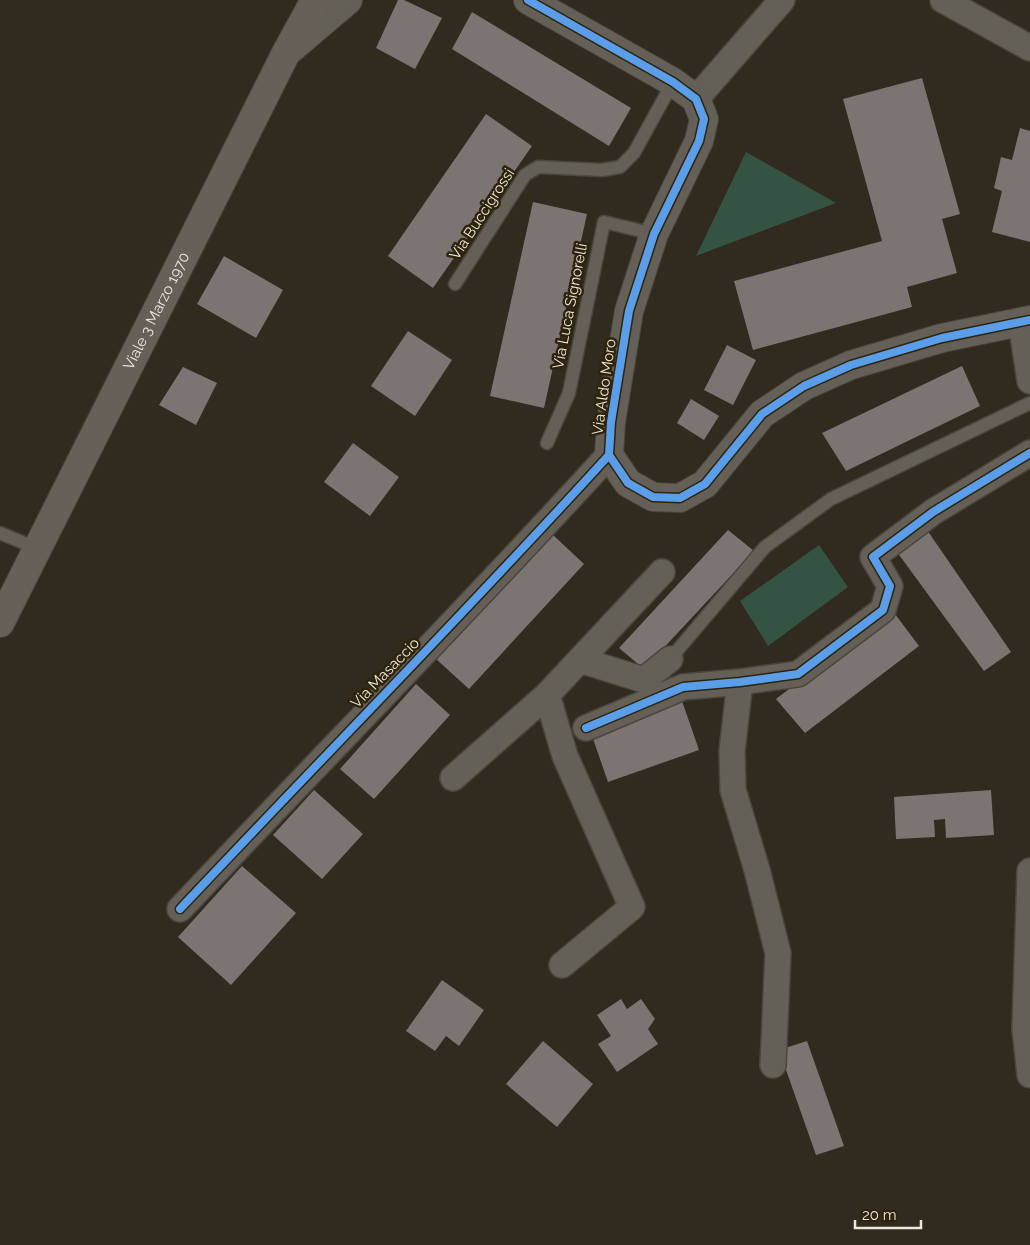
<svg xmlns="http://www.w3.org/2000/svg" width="1030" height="1245" font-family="Raleway,sans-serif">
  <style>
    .green { fill: #345342 }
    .building { fill: #7c7473 }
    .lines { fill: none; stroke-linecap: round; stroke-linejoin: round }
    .service-casing { stroke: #4b463c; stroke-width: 15 }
    .minor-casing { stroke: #4b463c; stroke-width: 28 }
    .tertiary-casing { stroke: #4b463c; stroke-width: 30 }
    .primary-casing { stroke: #4b463c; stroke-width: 30 }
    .service { stroke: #646057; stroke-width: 12 }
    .minor { stroke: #646057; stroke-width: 25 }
    .tertiary { stroke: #646057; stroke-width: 28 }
    .primary { stroke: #676058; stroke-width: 28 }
    .cycleway-casing { stroke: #2e230d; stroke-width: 11 }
    .cycleway { stroke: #5a9eea; stroke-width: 8 }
    .labels { text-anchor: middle; stroke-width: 5; stroke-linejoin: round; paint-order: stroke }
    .street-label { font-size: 15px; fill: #efe8da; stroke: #2e230d }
  </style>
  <rect width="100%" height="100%" fill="#302a1f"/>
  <path class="green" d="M746 152 836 203 696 256Z
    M819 545 848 587 768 646 740 601Z"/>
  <path class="building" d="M398 0H404L442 18 415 69 376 48Z
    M472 12 631 108 609 146 452 49Z
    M922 78 960 214 942 219 957 273 907 287 912 307 753 350 734 281 882 241 843 99Z
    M486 114 532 146 433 288 388 256Z
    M1020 128 1030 131V242L992 232 1002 191 994 188 1001 157 1012 160Z
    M533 202 587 214 544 408 490 396Z
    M224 256 283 290 256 338 197 304Z
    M408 331 452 360 415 416 371 386Z
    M727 345 756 360 733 405 704 390Z
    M962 366 980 406 846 471 822 433Z
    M183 367 217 383 196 425 159 405Z
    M691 399 719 416 704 440 677 423Z
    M353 443 399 477 370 516 324 482Z
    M728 530 754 551 644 669 619 648Z
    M927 530 1011 652 984 671 897 552Z
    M552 534 584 564 469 689 436 659Z
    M892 610 919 646 805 733 776 699Z
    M416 684 450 715 374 799 340 769Z
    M682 701 699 750 608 782 591 733Z
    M314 790 363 834 322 879 273 835Z
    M991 790 994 835 946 838 945 819 934 820 935 837 896 839 894 797Z
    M242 866 296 913 231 985 178 937Z
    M442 980 484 1010 459 1046 446 1036 435 1051 406 1031Z
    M621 999 627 1009 641 999 655 1019 648 1029 658 1044 617 1072 598 1044 611 1036 597 1015Z
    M543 1041 593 1084 557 1127 506 1084Z
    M807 1041 844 1146 816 1155 779 1050Z"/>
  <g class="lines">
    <g class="service-casing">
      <path id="service" d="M455 284 525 175 538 167 602 170 620 167 634 153 673 82
        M547 443 569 393 604 222 654 234
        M0 533 38 549
        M670 659 765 547 831 499 1030 403"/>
    </g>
    <g class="minor-casing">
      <path id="minor" d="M943 0 1030 48
        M696 99 782 0
        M1021 322 1030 381
        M580 660 644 680 670 659
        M740 682 732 751 733 790 757 870 778 953 773 1065
        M547 695 565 756 632 907 562 965
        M586 728 683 687 740 682 798 674 883 610 890 586 873 557 933 512 1030 453
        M453 778 547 695 662 572
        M1030 871 1025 1029 1030 1075
        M180 909C323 757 469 609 609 455"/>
    </g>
    <g class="tertiary-casing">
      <path id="tertiary" d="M528 0 673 82 696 99 704 119 699 141 654 234 629 311 611 422 609 455 628 483 653 497 680 498 705 484 762 414 804 386 851 365 942 338 1030 320
        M287 52 348 0"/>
    </g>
    <g class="primary-casing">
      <g id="primary">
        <path id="s1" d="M0 623 286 53 315 0"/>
      </g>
    </g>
    <use href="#service" class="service"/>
    <use href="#minor" class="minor"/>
    <use href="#tertiary" class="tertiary"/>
    <use href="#primary" class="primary"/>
    <g class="cycleway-casing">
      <path id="cycleway" d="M528 0 673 82 696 99 704 119 699 141 654 234 629 311 611 422 609 455 628 483 653 497 680 498 705 484 762 414 804 386 851 365 942 338 1030 320
        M586 728 683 687 740 682 798 674 883 610 890 586 873 557 933 512 1030 453
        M180 909C323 757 469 609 609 455"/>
    </g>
    <use href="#cycleway" class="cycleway"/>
  </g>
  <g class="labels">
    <g class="street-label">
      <text transform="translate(482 214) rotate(-57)" y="5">Via Buccigrossi</text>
      <text transform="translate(570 306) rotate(-79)" y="5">Via Luca Signorelli</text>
      <text dy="5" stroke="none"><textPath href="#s1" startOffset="349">Viale 3 Marzo 1970</textPath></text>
      <text transform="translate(604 387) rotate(-82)" y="5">Via Aldo Moro</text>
      <text transform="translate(385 673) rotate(-46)" y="5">Via Masaccio</text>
    </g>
  </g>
  <path d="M855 1220v8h66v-8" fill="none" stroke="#efe8da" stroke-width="2.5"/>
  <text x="862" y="1220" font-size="15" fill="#efe8da" stroke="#2e230d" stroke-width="4" paint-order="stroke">20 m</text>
</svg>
